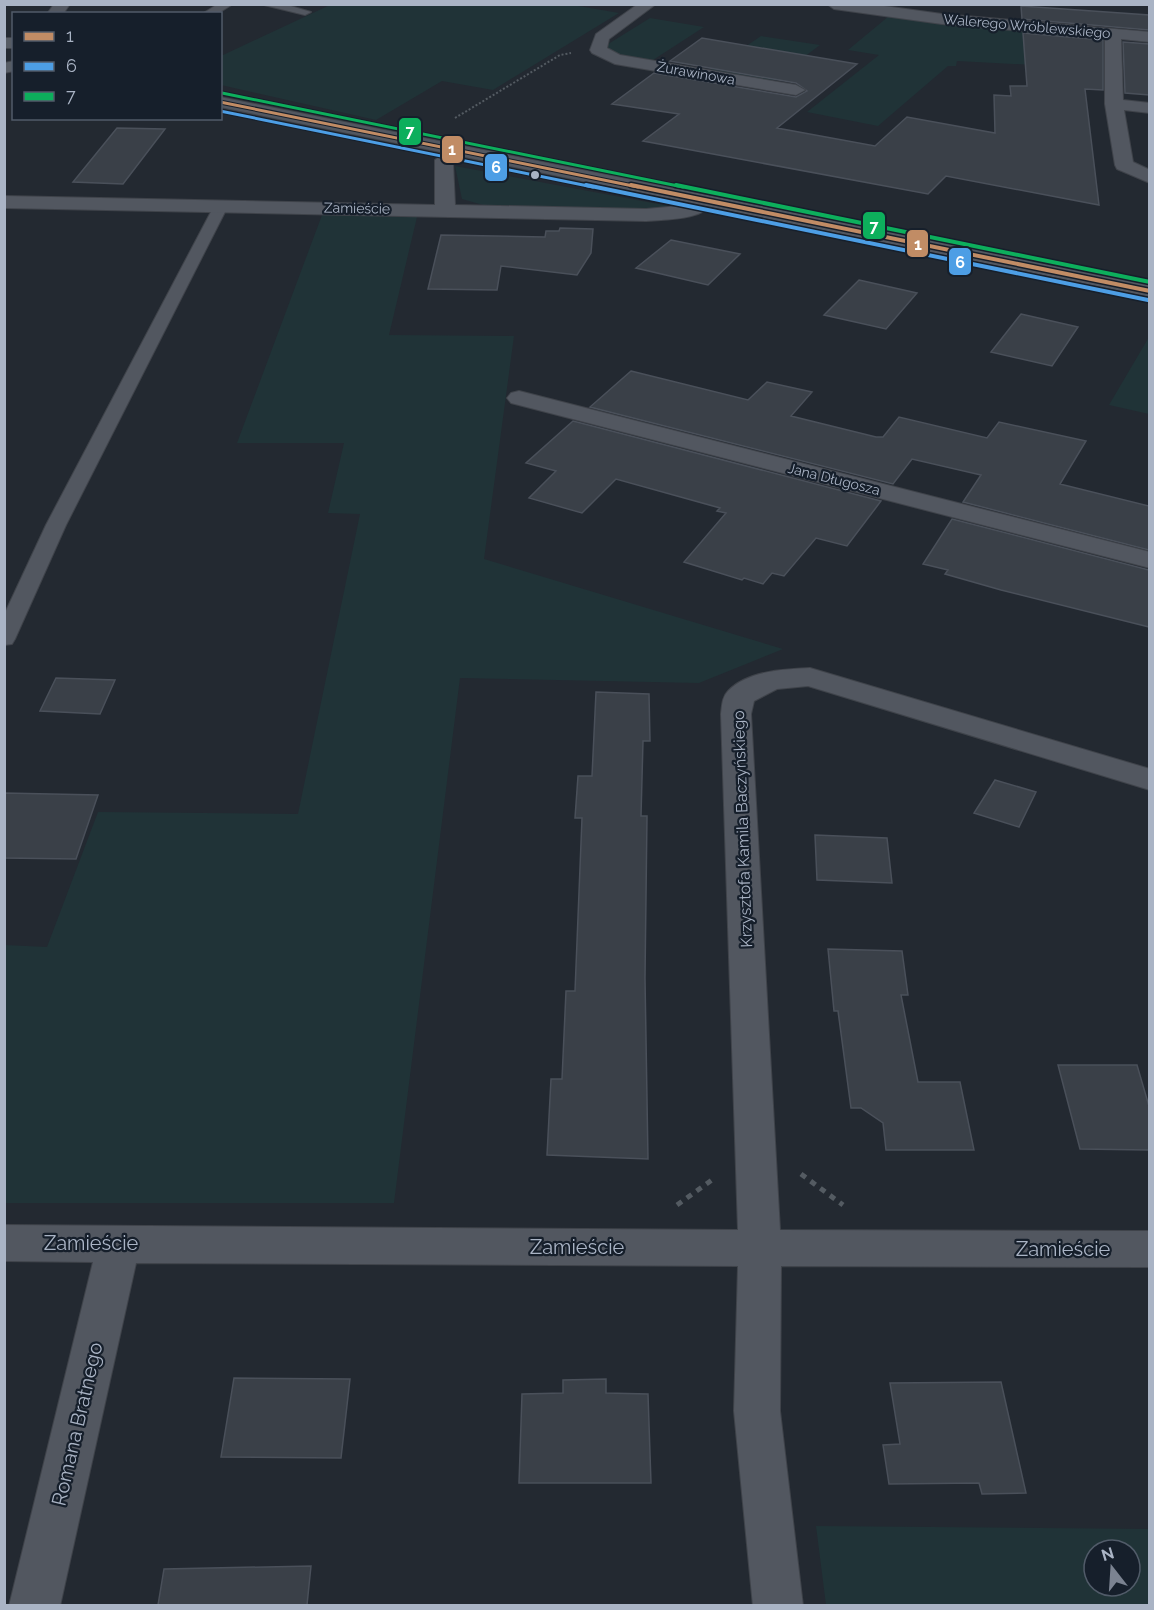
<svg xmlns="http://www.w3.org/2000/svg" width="1154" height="1610" font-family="Raleway,sans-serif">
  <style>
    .green { fill: #203337; fill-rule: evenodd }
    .building { fill: #3a4048; stroke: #4a505a; stroke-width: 1.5 }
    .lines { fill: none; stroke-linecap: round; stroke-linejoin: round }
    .service-casing { stroke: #3f434a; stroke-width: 2 }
    .minor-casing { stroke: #3f434a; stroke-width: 2 }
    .tertiary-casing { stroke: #3f434a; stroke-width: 2 }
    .secondary-casing { stroke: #3f434a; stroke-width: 2 }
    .path-far1 { stroke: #545b62; stroke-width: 2; stroke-dasharray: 2 2; stroke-linecap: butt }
    .path { stroke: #545b62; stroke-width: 5; stroke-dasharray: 6 6; stroke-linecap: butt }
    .service { fill: #525760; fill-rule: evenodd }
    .minor { fill: #525760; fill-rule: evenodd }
    .tertiary { fill: #525760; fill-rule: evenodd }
    .secondary { fill: #565c64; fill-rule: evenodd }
    .bus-1-far1-casing { stroke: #161f2b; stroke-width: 5 }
    .bus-1-casing { stroke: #161f2b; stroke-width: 7 }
    .bus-2-far1-casing { stroke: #161f2b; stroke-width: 5 }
    .bus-2-casing { stroke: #161f2b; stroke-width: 7 }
    .bus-3-far1-casing { stroke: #161f2b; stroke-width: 5 }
    .bus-3-casing { stroke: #161f2b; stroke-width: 7 }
    .bus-1-far1 { stroke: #c18c65; stroke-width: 3 }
    .bus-1 { stroke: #c18c65; stroke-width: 4 }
    .bus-2-far1 { stroke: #4d9ee5; stroke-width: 3 }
    .bus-2 { stroke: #4d9ee5; stroke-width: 4 }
    .bus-3-far1 { stroke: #0daf5c; stroke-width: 3 }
    .bus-3 { stroke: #0daf5c; stroke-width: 4 }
    .bus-dot { fill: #aab4c5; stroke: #161f2b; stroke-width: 2 }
    .labels { text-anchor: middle; stroke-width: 4.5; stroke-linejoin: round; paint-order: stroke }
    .far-street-label { font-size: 14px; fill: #aab4c5; stroke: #161f2b }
    .street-label { font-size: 16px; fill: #aab4c5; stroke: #161f2b }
    .near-street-label { font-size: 20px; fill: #aab4c5; stroke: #161f2b }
    .line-badge { stroke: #161f2b; stroke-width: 2 }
    .badge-label { font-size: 16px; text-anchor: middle; font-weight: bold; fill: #fff }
  </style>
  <rect width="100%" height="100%" fill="#232931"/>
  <path class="green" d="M567 4 619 13 493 90 442 81 376 120 221 85V56L330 5Z
    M889 16 958 26 1079 35 1090 39 1093 68 957 61 956 66H948L878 126 807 112 879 55 848 50Z
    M650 18 704 27 653 60 611 53 605 46Z
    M761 36 820 45 772 81 711 70Z
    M455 166 674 207 664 210 490 207 462 199Z
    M322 215 417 217 389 335 514 336 484 559 783 649 699 683 460 678 394 1203H5V945L47 947 98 812 298 814 360 514 328 513 344 443H237Z
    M1149 337V414L1109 405Z
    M816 1526 1149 1529V1605H826ZM1094 1550H1130V1586H1094Z"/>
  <path class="building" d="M1021 6 1149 15V30L1022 19Z
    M1023 33 1103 40V90L1085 89 1099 205 946 176 928 194 643 141 679 114 612 104 654 73 796 97 807 91 796 83 670 61 702 38 857 64 777 128 875 146 907 117 995 133 994 95 1011 96 1010 86H1027Z
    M1123 42 1149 44V95L1125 93Z
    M117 128 165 129 123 184 73 182Z
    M560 228 593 229 591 253 577 275 501 266 497 290 428 289 441 235 545 237 546 231H559Z
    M671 240 740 254 708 285 636 268Z
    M859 280 917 293 886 329 824 315Z
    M1021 314 1078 327 1052 366 991 352Z
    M631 371 748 400 767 382 812 392 791 416 876 437H883L899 417 987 438 999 422 1086 441 1060 484 1149 506V550L963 502 981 475 912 459 893 484 590 407Z
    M573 421 881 501 847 546 816 538 784 576 772 573 763 584 744 578 742 580 684 562 726 513 717 511 720 508 616 479 582 513 529 498 556 471 526 463Z
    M952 519 1149 570V627L1001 590 945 574 948 570 923 564Z
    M56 678 115 680 100 714 40 711Z
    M596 692 649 694 650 741H643L641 816H647L645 978 648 1159 547 1155 551 1079H562L566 991H575L582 818H575L578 776H592Z
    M995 780 1036 792 1019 827 974 813Z
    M4 793 98 795 76 859 4 858Z
    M815 835 887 838 892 883 817 880Z
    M828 949 902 951 908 995H901L918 1082H960L974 1150H886L883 1123 861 1108H851L838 1011H834Z
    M1058 1065H1137L1149 1106V1150L1080 1149Z
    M234 1378 350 1379 341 1458 221 1457Z
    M606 1379V1393L648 1394 651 1483H519L522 1394 563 1393V1380Z
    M1001 1382 1026 1493 982 1494 979 1483 889 1484 883 1445 900 1444 890 1383Z
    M311 1566 307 1605H158L164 1569Z"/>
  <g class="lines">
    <g class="service-casing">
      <path id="service" d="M218 4H233L217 14H202Z
        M260 4H284L311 12 305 15Z
        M221 202 228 206 66 525 15 639 12 644 4 645V615L46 525 214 206Z"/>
    </g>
    <g class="minor-casing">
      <path id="minor" d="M638 4H656L609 39 607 48 620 55 796 85 805 90 796 95 615 64 592 53 590 50 596 34Z
        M827 4H870L942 14 1150 32V42L1121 39 1123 100 1150 103V113L1124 110 1133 162 1150 170V183L1117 169 1115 165 1105 104V38L942 24 834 9Z
        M459 144 468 150 453 162 455 205 646 209 679 206 706 195 716 201C702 221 667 219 646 221L4 208V196L435 205V160L453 146Z
        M519 391 1150 552V568L511 403 507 398 511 393Z
        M810 668 1150 769V790L808 686 777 689 754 701 751 714 780 1230 1150 1231V1267L781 1266 780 1411 803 1606H753L734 1411 738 1266 136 1263 60 1606H9L93 1262 4 1261V1225L738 1230 721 714C722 706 722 697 728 691 747 671 784 669 810 668Z"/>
    </g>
    <g class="tertiary-casing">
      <path id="tertiary" d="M54 4H70L63 14H47Z
        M220 97 1150 284V297L220 107Z"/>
    </g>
    <g class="secondary-casing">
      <path id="secondary" d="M4 38H14V48H4Z
        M14 61V71L4 73V63Z"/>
    </g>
    <path class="path-far1" d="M455 118 560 55 571 53"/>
    <path class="path" d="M801 1174 843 1205
      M677 1205 712 1180"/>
    <use href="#service" class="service"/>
    <use href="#minor" class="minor"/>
    <use href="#tertiary" class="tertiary"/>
    <use href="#secondary" class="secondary"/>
    <g class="bus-1-far1-casing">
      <path id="bus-1-far1" d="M220 102 638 187"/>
    </g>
    <g class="bus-1-casing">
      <path id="bus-1" d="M631 185 1150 291"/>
    </g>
    <g class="bus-2-far1-casing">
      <path id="bus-2-far1" d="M220 111 593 187"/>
    </g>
    <g class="bus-2-casing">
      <path id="bus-2" d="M586 185 1148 300"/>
    </g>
    <g class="bus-3-far1-casing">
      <path id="bus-3-far1" d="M222 93 683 187"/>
    </g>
    <g class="bus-3-casing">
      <path id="bus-3" d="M676 185 1150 282"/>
    </g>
    <use href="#bus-1-far1" class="bus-1-far1"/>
    <use href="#bus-1" class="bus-1"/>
    <use href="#bus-2-far1" class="bus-2-far1"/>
    <use href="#bus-2" class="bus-2"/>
    <use href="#bus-3-far1" class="bus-3-far1"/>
    <use href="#bus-3" class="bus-3"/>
  </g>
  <circle class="bus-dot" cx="535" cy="175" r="5"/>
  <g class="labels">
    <g class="far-street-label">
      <text transform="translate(1027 26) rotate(5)" y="5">Walerego Wróblewskiego</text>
      <text transform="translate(696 73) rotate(10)" y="5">Żurawinowa</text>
      <text transform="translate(357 208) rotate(1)" y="5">Zamieście</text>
      <text transform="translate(834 479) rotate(14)" y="5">Jana Długosza</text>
    </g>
    <g class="street-label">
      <text transform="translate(742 829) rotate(-92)" y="6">Krzysztofa Kamila Baczyńskiego</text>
    </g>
    <g class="near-street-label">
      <text x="91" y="1250">Zamieście</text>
      <text x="577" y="1254">Zamieście</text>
      <text x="1063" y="1256">Zamieście</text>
      <text transform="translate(77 1424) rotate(-77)" y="7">Romana Bratnego</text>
    </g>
  </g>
  <g class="line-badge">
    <rect x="398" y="117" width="24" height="29" rx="6" fill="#0daf5c"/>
    <rect x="441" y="135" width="23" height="29" rx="6" fill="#c18c65"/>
    <rect x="484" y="153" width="24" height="29" rx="6" fill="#4d9ee5"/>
    <rect x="862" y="211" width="24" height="29" rx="6" fill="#0daf5c"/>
    <rect x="906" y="229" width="23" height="29" rx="6" fill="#c18c65"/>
    <rect x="948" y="247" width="24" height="29" rx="6" fill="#4d9ee5"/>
  </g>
  <g class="badge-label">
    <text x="410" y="137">7</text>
    <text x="452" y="155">1</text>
    <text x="496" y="173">6</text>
    <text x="874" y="232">7</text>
    <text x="918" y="250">1</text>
    <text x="960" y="268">6</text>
  </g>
  <rect width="1154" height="1610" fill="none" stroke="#aab4c5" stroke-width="12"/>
  <rect x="12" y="12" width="210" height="108" fill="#161f2b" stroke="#515b69" stroke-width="1.5"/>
  <rect x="24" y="32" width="30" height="9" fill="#c18c65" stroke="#515b69" stroke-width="1.5"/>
  <text x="66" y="42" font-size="18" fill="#aab4c5">1</text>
  <rect x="24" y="62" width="30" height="9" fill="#4d9ee5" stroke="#515b69" stroke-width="1.5"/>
  <text x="66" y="72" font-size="18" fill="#aab4c5">6</text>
  <rect x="24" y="92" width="30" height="9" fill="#0daf5c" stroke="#515b69" stroke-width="1.5"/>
  <text x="66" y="102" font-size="18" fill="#aab4c5">7</text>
  <g transform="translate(1112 1568) rotate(343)"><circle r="28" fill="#161f2b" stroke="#515b69" stroke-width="1.5"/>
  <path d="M0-4.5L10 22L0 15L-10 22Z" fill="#7b8391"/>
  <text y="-9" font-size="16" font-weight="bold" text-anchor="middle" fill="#aab4c5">N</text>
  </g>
</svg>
